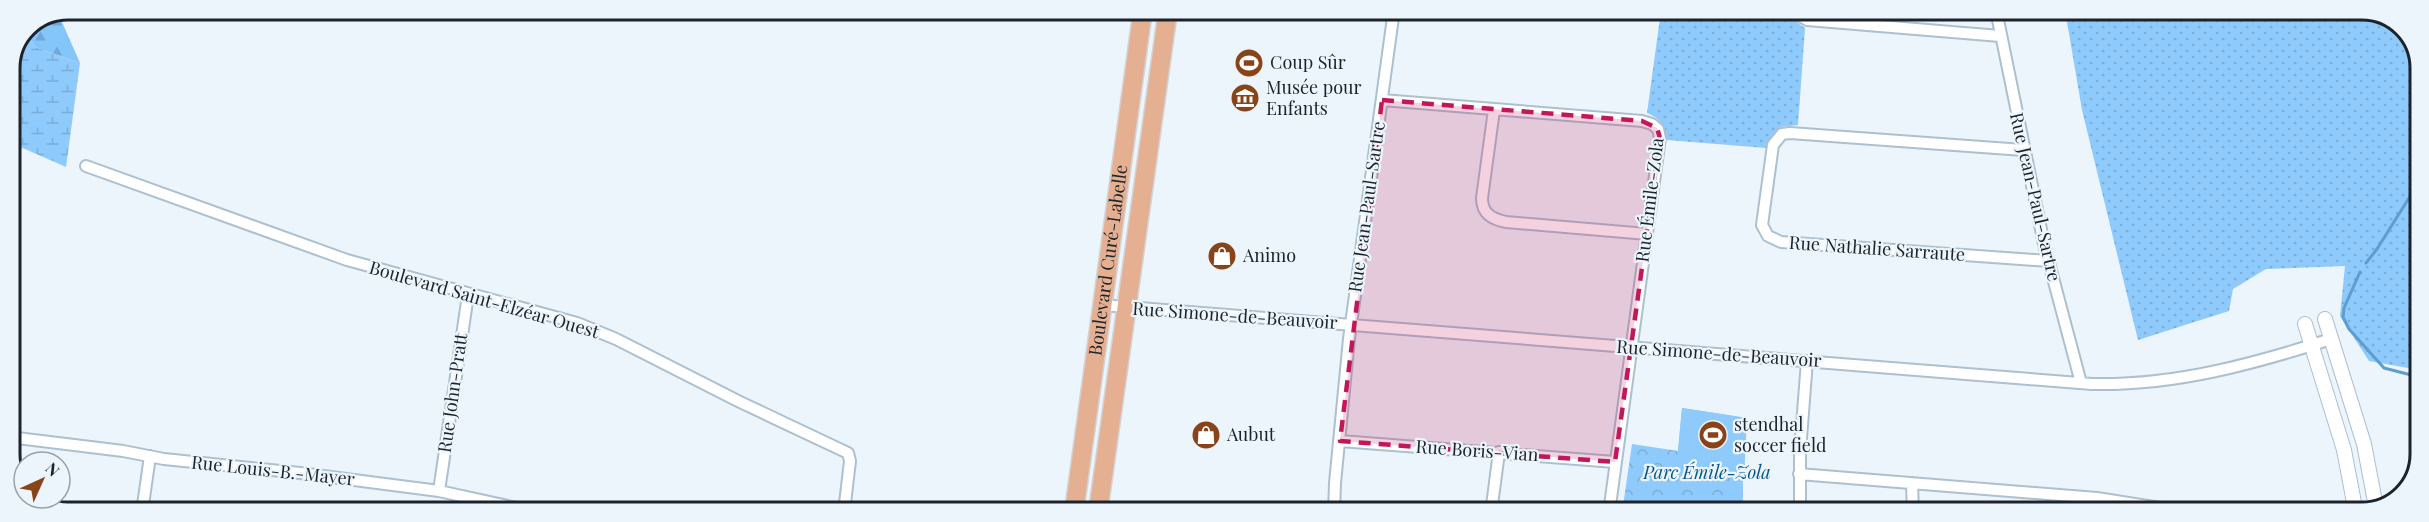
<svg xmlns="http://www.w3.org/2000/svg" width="2429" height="522" font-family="'Playfair Display',serif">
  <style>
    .grass { fill: url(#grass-dots) }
    .forest { fill: url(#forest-firs) }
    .wetland { fill: url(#wetland-marsh) }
    .park { fill: url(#park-crowns) }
    .pitch { fill: #8ecafb }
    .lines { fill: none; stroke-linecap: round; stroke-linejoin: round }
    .stream { stroke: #5d9ed0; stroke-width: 3 }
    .minor-casing { stroke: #acc0d0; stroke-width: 14 }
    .tertiary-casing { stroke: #acc0d0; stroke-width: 16 }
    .primary-casing { stroke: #d2d3d4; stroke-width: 21 }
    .minor { stroke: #fff; stroke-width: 10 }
    .tertiary { stroke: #fff; stroke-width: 14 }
    .primary { stroke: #e5b091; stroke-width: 18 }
    .marked { fill: #c2185b; fill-opacity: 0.2; stroke: #c2185b; stroke-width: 4.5; stroke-dasharray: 12 8; stroke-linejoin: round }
    .labels { text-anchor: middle; stroke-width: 4.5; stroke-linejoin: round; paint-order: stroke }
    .poi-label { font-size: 18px; fill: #1c232a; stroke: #edf5fc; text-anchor: start }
    .street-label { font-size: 18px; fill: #1c232a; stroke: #edf5fc }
    .park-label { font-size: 18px; font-style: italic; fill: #065787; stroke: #edf5fc }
    .rim { fill: none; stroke: #1c232a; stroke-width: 3 }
  </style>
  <defs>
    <pattern id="grass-dots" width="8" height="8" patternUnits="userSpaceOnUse" patternTransform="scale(1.5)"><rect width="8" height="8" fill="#8ecafb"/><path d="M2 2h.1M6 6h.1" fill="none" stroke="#7aadd7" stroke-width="1.8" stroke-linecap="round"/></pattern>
    <pattern id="forest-firs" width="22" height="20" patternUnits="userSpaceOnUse" patternTransform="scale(1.5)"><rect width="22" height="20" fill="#84c5fa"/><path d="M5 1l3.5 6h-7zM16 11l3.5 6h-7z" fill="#71a9d6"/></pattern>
    <pattern id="wetland-marsh" width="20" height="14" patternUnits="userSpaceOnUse" patternTransform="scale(1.5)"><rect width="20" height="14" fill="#8ecafb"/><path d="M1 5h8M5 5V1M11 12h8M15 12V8" fill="none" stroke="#7aadd7"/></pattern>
    <pattern id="park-crowns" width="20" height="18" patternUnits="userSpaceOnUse" patternTransform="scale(1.5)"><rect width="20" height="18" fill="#8ecafb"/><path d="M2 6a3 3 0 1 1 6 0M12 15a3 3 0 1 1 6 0" fill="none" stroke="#7aadd7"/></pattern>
  </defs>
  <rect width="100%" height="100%" fill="#edf5fc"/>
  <path class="grass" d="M1680 10H1788L1792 19 1805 28 1798 125 1780 127 1766 148 1667 140C1664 126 1661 118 1647 113L1660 18 1673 16Z
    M2065 10H2372L2405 29 2420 60 2419 370 2369 361 2340 316 2345 266 2266 269 2233 289 2229 311 2138 340 2082 110Z"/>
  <path class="forest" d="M58 13 80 63 35 47 25 30 26 26Z"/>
  <path class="wetland" d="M25 30 35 47 80 63 66 167 9 142V67Z"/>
  <path class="park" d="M1682 408 1747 418 1743 482V513H1622L1632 444 1678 451Z"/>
  <path class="pitch" d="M1682 408 1747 418 1744 480 1678 451Z"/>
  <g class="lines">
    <path class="stream" d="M2366 263 2377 249 2419 182
      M2360 272 2344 308 2343 317 2349 329 2384 368 2419 377"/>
    <g class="minor-casing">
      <path id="minor" d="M1794 10 1798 15 1807 20 2000 36
        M1996 10 2044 244 2081 383
        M1382 100 1642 121 1652 124 1658 129 1660 138 1609 513
        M1494 110 1482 198C1482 214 1492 219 1506 222L1647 234
        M2023 150 1790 133 1782 134 1773 145 1762 225 1768 236 1781 242 2049 261
        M86 166 347 260 577 323 616 339 740 402 848 453 850 461 844 512
        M1102 305 2092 384C2174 386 2254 364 2331 339
        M9 437 123 451 164 459 300 473 439 491 535 512
        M1340 441 1615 462
        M1799 474 2097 498 2160 508 2168 513
        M1912 483 1913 513
        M439 491 468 295
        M142 512 150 456
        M1334 513 1335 483 1349 339 1394 10
        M1491 513 1499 452
        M1800 513V451L1807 361"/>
    </g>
    <g class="tertiary-casing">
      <path id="tertiary" d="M2325 319 2364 444 2376 507
        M2305 324 2344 450 2356 513"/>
    </g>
    <g class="primary-casing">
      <g id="primary">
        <path id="s1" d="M1074 512 1143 9"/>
        <path d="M1098 512 1168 10"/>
      </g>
    </g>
    <use href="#minor" class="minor"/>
    <use href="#tertiary" class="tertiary"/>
    <use href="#primary" class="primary"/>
  </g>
  <path class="marked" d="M1382 100 1642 121 1657 128 1660 138 1615 462 1340 441Z"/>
  <defs>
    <g id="stadium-disc" transform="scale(1.5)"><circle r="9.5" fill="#884418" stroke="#edf5fc"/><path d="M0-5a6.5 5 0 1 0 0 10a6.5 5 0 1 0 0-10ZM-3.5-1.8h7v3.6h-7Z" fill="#fff"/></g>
    <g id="museum-disc" transform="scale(1.5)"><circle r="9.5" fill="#884418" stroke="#edf5fc"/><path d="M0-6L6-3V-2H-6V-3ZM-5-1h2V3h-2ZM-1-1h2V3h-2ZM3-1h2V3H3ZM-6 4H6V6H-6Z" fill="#fff"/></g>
    <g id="shop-disc" transform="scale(1.5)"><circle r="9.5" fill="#884418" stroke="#edf5fc"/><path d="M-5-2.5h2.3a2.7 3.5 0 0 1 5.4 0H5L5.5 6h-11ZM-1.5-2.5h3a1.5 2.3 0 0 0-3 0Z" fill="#fff"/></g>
  </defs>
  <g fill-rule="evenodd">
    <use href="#stadium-disc" x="1249" y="63"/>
    <use href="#museum-disc" x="1245" y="98"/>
    <use href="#shop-disc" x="1222" y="256"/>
    <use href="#shop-disc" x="1206" y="435"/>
    <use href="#stadium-disc" x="1713" y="435"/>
  </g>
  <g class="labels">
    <g class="poi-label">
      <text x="1270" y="69">Coup Sûr</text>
      <text x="1266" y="94">Musée pour<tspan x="1266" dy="21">Enfants</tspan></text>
      <text x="1243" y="262">Animo</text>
      <text x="1734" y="431">stendhal<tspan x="1734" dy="21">soccer field</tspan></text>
      <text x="1227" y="441">Aubut</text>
    </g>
    <g class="street-label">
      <text transform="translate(2035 197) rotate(77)" y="6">Rue Jean-Paul-Sartre</text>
      <text transform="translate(1650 200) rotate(-83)" y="6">Rue Émile-Zola</text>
      <text transform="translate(1367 207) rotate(-82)" y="6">Rue Jean-Paul-Sartre</text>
      <text transform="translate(1877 249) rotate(4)" y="6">Rue Nathalie Sarraute</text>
      <text dy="6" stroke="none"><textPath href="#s1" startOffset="254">Boulevard Curé-Labelle</textPath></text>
      <text transform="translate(484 300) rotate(16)" y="6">Boulevard Saint-Elzéar Ouest</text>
      <text transform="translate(1235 316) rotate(4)" y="6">Rue Simone-de-Beauvoir</text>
      <text transform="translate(1719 354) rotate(4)" y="6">Rue Simone-de-Beauvoir</text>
      <text transform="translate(453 393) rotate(-82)" y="6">Rue John-Pratt</text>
      <text transform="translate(1477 451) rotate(4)" y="6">Rue Boris-Vian</text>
      <text transform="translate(273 471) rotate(6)" y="6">Rue Louis-B.-Mayer</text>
    </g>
    <g class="park-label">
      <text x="1707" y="479">Parc Émile-Zola</text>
    </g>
  </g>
  <path d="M0 0H2429V522H0ZM68 20H2362A48 48 0 0 1 2410 68V454A48 48 0 0 1 2362 502H68A48 48 0 0 1 20 454V68A48 48 0 0 1 68 20Z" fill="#edf5fc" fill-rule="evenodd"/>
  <path class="rim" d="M68 20H2362A48 48 0 0 1 2410 68V454A48 48 0 0 1 2362 502H68A48 48 0 0 1 20 454V68A48 48 0 0 1 68 20Z"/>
  <g transform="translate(42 480) rotate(45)"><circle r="28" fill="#edf5fc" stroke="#99a1a8" stroke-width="1.5"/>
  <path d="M0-4.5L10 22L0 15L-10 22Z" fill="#884418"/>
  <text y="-9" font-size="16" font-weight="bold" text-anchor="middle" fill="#1c232a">N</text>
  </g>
</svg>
